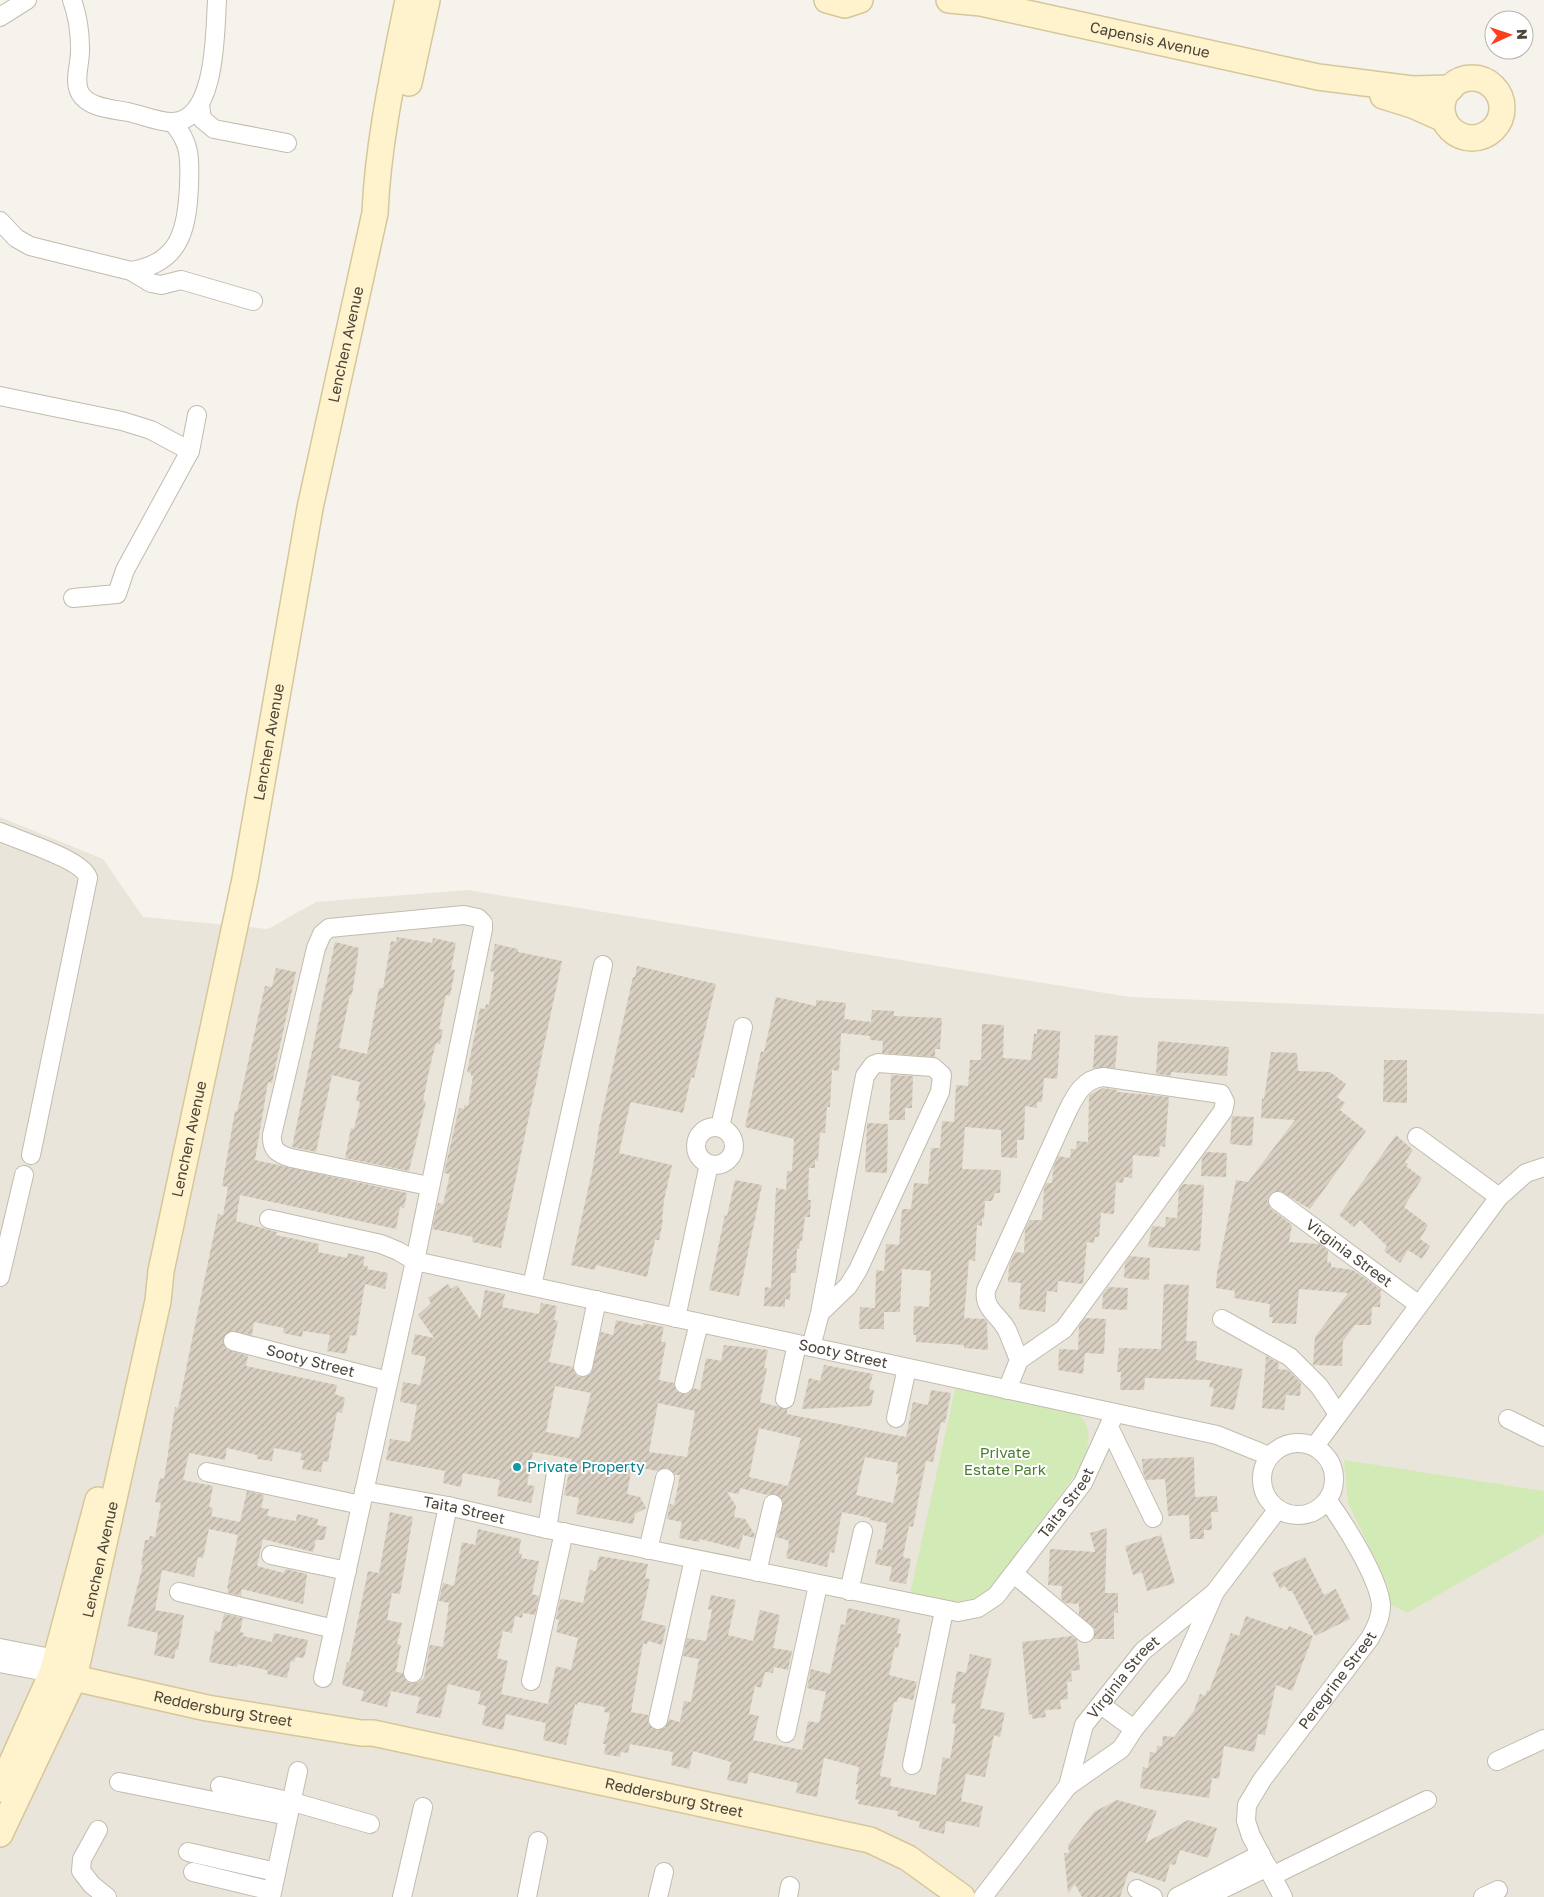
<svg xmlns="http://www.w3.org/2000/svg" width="1544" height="1897" font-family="'Golos Text',sans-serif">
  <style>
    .residential { fill: #eae5da }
    .green { fill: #d2eab5 }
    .building { fill: url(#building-hatch); fill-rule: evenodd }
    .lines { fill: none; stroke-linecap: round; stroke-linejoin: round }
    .street-casing { stroke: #c2bbae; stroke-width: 20 }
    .secondary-casing { stroke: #d6c79b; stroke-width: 28 }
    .street { stroke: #fff; stroke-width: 18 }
    .secondary { stroke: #fff3cd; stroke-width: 25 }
    .culture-dot { fill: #0f9aa8; stroke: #fff; stroke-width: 2 }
    .labels { text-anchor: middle; stroke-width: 4; stroke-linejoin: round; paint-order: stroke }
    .street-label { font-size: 15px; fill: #4b4439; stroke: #fff }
    .park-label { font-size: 15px; fill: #4a7f2a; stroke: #fff }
    .culture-label { font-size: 15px; fill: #0d838f; stroke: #fff; text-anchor: start }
  </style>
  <defs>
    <pattern id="building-hatch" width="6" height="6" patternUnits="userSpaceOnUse" patternTransform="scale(1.25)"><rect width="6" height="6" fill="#d8cfc1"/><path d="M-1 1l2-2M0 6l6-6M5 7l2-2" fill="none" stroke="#b1aa9e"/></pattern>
  </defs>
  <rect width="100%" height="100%" fill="#f6f3ec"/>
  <path class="residential" d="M0 817 103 859 143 917 268 929 316 902 467 890 1130 997 1544 1014V1897H0Z"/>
  <path class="green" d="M956 1385 1074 1412C1097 1424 1088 1453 1078 1471L995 1583C968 1611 944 1600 910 1594Z
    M1344 1460 1544 1491V1534L1407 1613 1390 1604 1388 1586 1348 1503Z"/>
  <path class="building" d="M397 937 432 943 433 938 456 943 451 969 455 970 450 996 446 995 439 1029 443 1030 440 1044 436 1043 430 1066 423 1101 426 1102 409 1171 345 1158 351 1128 354 1129 360 1102 356 1101 360 1082 332 1075 316 1152 292 1147 335 942 359 948 352 995H350L339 1048 367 1054 379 988H383L391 941 396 942Z
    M495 944 518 949V952L562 961 501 1248 472 1242 473 1237 432 1229 438 1203 443 1204 450 1174 444 1173 459 1108 464 1109V1105L468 1106 473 1076H471V1073L467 1072 480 1008 485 1009 486 1004 489 1005 494 975V972L490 971Z
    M637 966 716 984 694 1078 691 1077 683 1113 631 1102 630 1104 619 1153 672 1165 664 1200 662 1220H663L659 1240H655L647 1277 596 1265 595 1270 571 1265 593 1167 599 1127 633 977H635Z
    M276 968 296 972 272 1083 268 1082 255 1160 407 1193 404 1208 400 1207 396 1229 240 1195 236 1221 277 1232 276 1235 319 1244 318 1252 347 1258 348 1253 365 1257 363 1266H368L367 1269 388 1273 385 1289 365 1284 356 1336 350 1335 346 1354 327 1351 330 1335 303 1331 302 1337 283 1333 284 1328 254 1322 252 1335 231 1331 223 1338 226 1349 248 1356 246 1366 337 1385 335 1394 345 1398 342 1413 337 1412 328 1462 323 1461 321 1472 302 1469 304 1460H300L302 1453 274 1448 272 1461 257 1459V1455L227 1448 225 1460 189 1453 183 1480 213 1486 209 1507 213 1508 211 1516 240 1522 247 1491 264 1495 261 1508 269 1509 267 1516 296 1521 297 1514 318 1519 317 1525 327 1527 324 1540H316L313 1552 263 1539 257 1566 284 1573 285 1569 307 1574 303 1604 242 1589 241 1596 228 1593V1588H227L238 1535 209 1529 203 1558 198 1557 194 1577 162 1570 155 1610 184 1615 178 1650 176 1649 174 1659 154 1655 158 1633 127 1626 143 1565H141L145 1540H149L150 1536 155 1537 161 1503 155 1502 160 1478 164 1479 175 1407 178 1408 218 1214 223 1215 228 1187 222 1186 235 1111 237 1112 265 986 272 987Z
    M776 997 816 1006V1000L846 1003 844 1019 871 1022 872 1010 894 1011V1016L942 1018 940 1049H935V1057L882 1053 883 1041 870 1040V1036L841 1033 839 1071 832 1070 830 1107H827L825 1133H820L818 1161 815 1160V1168H809L808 1200H811L810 1217H805L802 1241H800L799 1249 797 1248 796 1273H791L790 1300 785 1299V1307L764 1306 765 1287 771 1288 776 1188 786 1190 787 1171H792L794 1139 745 1127 761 1051 764 1052Z
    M982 1024 1004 1025 1003 1058 1031 1060 1034 1034H1037V1029L1060 1031V1043L1057 1079 1044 1078 1042 1102H1037V1108L1025 1106 1024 1140H1017V1158L1001 1157V1130L965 1127 962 1169 1001 1170 1000 1193H995L992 1201H985L984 1219 982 1218V1226L977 1225 975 1261 969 1260 964 1318 985 1319 987 1322 988 1350 964 1348V1345L916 1342V1335H913L914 1306 929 1307 931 1271 902 1269 900 1312H884V1329H859L860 1307 875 1308 876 1270 884 1271 886 1244 899 1245 902 1209H911L914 1183 928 1184 931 1148H940L942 1121 954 1122 956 1085 968 1086 970 1060H981Z
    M1095 1035 1118 1036 1115 1068H1093Z
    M1158 1041 1229 1047 1227 1076 1171 1072V1076L1156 1074Z
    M1271 1052 1297 1053 1298 1071 1330 1072 1346 1084 1337 1097 1345 1103 1340 1110 1366 1131 1310 1209 1280 1191 1273 1192 1267 1200 1271 1209 1292 1225 1289 1242 1319 1244 1328 1251 1327 1262H1331V1267L1353 1270 1381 1290 1380 1307H1372L1371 1325H1355L1343 1341 1342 1366 1313 1365 1315 1337 1348 1293 1299 1289 1296 1324 1272 1323 1273 1317H1269L1270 1304 1234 1298 1235 1291 1216 1288 1217 1273 1236 1180 1248 1182 1295 1120 1261 1118 1262 1098 1264 1099Z
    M1384 1060H1407V1103L1383 1102Z
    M891 1075 913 1076 912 1108H905V1120H889Z
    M1103 1088 1117 1090V1092L1169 1097 1165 1147 1160 1146 1159 1157 1133 1155 1132 1178 1124 1177 1123 1183 1116 1182 1114 1214 1101 1213 1099 1237H1095L1094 1243 1087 1242 1083 1284 1058 1281 1057 1292 1047 1291 1045 1312 1019 1309 1021 1283 1008 1282 1009 1266 1015 1252 1024 1253 1025 1229 1030 1220H1042L1044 1188 1046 1183H1052L1053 1169 1058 1156 1070 1158 1071 1149H1076L1077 1141 1088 1142 1089 1095Z
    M1232 1116 1254 1117 1252 1146 1230 1144Z
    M867 1123 888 1124 887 1173 865 1172Z
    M1396 1135 1413 1150 1405 1162 1408 1164 1406 1166 1422 1178 1404 1207 1428 1225 1420 1239 1430 1246 1422 1259 1408 1250 1400 1263 1384 1251 1387 1246 1360 1220 1354 1227 1339 1215Z
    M1206 1152 1227 1153 1226 1177 1201 1176 1202 1158Z
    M735 1180 762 1185 739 1296 709 1290 725 1215 727 1216Z
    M1183 1184 1204 1185 1200 1251 1148 1247 1152 1226 1165 1227 1166 1217 1177 1218 1179 1189Z
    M1130 1256 1150 1258 1149 1280 1124 1278 1125 1263Z
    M448 1284 451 1289 457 1285 480 1319 485 1290 505 1294 502 1307 539 1314 541 1303 557 1306 554 1320 558 1321 549 1362 573 1367 576 1375 580 1377 591 1374 601 1332 613 1335 616 1320 643 1326V1323L664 1327 661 1342H666L659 1380 674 1383 676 1391 682 1394H687L693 1388 700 1390 706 1358 721 1361 724 1345 768 1350 764 1368H767L760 1402 787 1409V1414L906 1437 913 1402 928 1405 931 1390 951 1393 945 1423 941 1422 933 1462 926 1461 913 1527 909 1526 903 1557 911 1559 906 1584 889 1581 892 1567 875 1564 878 1549 882 1550 887 1523 870 1520V1518L842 1512 834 1553 830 1552 827 1567 786 1558 789 1543 787 1540 776 1537 783 1501 775 1494 767 1495 740 1488 739 1494 727 1492 736 1506 734 1517 745 1519 755 1535 754 1538 743 1535 739 1549 700 1539 699 1542 679 1538 682 1522 667 1519 670 1504 674 1505 680 1475H675L668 1468 657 1471 632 1466 627 1494 640 1497 646 1508 635 1514 633 1524 576 1514 579 1498 564 1495 572 1459 533 1452 527 1485 535 1486 531 1503 497 1496 500 1480 463 1473 461 1487 443 1483 445 1471 386 1460 390 1439 410 1442 417 1405 400 1402 403 1382 420 1385 426 1357 411 1354 415 1334 434 1338 418 1315 431 1303 428 1298ZM555 1386 591 1393 579 1438 546 1432ZM658 1403 695 1411 687 1457 649 1452ZM759 1428 801 1438 788 1486 749 1477ZM865 1457 898 1463 896 1474H899L893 1503 856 1495Z
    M1164 1284 1189 1285 1186 1341H1197L1196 1360 1243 1369 1234 1410 1210 1406 1214 1388 1209 1387 1211 1380 1145 1378 1144 1390H1120L1121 1372H1117L1119 1348 1161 1349Z
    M1108 1287 1128 1288 1127 1310 1102 1309 1103 1294Z
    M1085 1318 1106 1319 1104 1354 1085 1353 1083 1374 1058 1370 1059 1349 1078 1350 1079 1326Z
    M1266 1356 1279 1363 1278 1369 1288 1370 1301 1383 1300 1396 1286 1395 1284 1410 1262 1408Z
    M824 1365 873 1374 869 1389 874 1390 871 1406 802 1409 809 1378 820 1381Z
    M1194 1457 1195 1497 1217 1496 1218 1512H1211L1212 1530H1204V1539H1190L1189 1515 1168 1516 1165 1479 1146 1480 1143 1472 1142 1459Z
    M390 1512 413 1517 400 1594 392 1593 387 1620 402 1623 397 1644 401 1645 396 1672 403 1673 406 1681 410 1683H417L424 1678 430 1645 443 1647 449 1603 439 1601 443 1583 454 1586 462 1542 475 1545 478 1529 521 1539 519 1553 522 1554 521 1558 539 1561 532 1594 539 1596 535 1615 523 1613 522 1618 515 1616 512 1633 503 1631 497 1658 508 1661 501 1694 548 1704 556 1666 571 1670 578 1638 556 1632 559 1620 556 1619 560 1600 563 1599 583 1603 590 1570 596 1571 599 1556 648 1564 645 1578 650 1579 641 1620 666 1626 662 1645 648 1641 647 1645 643 1643 631 1712 648 1715V1724L656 1730 665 1728 669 1719 680 1722 684 1701 691 1702 699 1659 683 1656 687 1638 706 1641 712 1610 708 1609 711 1595 736 1600 728 1635 753 1641 760 1610 780 1615 773 1648 792 1651 788 1670 774 1667 773 1673 765 1672 761 1688 755 1686 749 1714 759 1716 753 1740 802 1750 808 1721 819 1723 826 1692 807 1688 811 1669 830 1674 841 1624 845 1625 848 1608 900 1619 897 1633 901 1634 898 1648 895 1647 889 1675 917 1682 913 1700 899 1697 897 1702H894L880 1776 891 1778 890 1786 936 1795 943 1757 950 1759 956 1724 952 1723 956 1704 951 1703 957 1671 966 1673 970 1654 992 1659 980 1708 1005 1713 1000 1737 994 1735 985 1777 966 1774 961 1801 983 1806 979 1827 946 1821 944 1834 919 1828 920 1822 897 1816 898 1811 858 1804 859 1800 855 1799 858 1785 856 1784 859 1767 824 1758 817 1797 796 1793 798 1783 749 1772 747 1784 727 1780 731 1762 693 1751 689 1769 671 1765 673 1752 630 1744 628 1753 621 1752 620 1757 604 1754 606 1744H603L610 1713 604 1712 605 1707 578 1702 577 1705 575 1704 566 1745 543 1740 546 1723 506 1714 503 1730 482 1725 486 1706 478 1704 481 1692 448 1684 440 1718 416 1713 420 1697 391 1691 387 1707 361 1701 364 1691 342 1685 347 1662 349 1663 368 1571 379 1573Z
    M1107 1528 1105 1593H1118V1613L1114 1612V1639H1093L1095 1629 1079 1615V1604L1065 1603 1061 1599 1062 1586 1048 1585 1050 1549 1095 1552 1090 1533Z
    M1161 1535 1175 1583 1147 1591 1142 1572 1133 1575 1125 1546Z
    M1305 1557 1324 1595 1336 1589 1350 1619 1315 1636 1292 1591H1288L1285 1586 1280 1589 1272 1573Z
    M224 1614 243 1618 240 1632 244 1633 243 1636 272 1642 274 1633 308 1640 304 1658 296 1657 294 1662 291 1661 287 1678 267 1674V1670L238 1664 237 1667 209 1662 215 1631 220 1632Z
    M1246 1616 1287 1630 1289 1626 1313 1636 1292 1691 1276 1685 1265 1735 1258 1734 1254 1752 1224 1746 1219 1779 1212 1778 1209 1798 1140 1788 1143 1767 1148 1768 1150 1752 1156 1753 1157 1746H1162L1163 1736 1174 1737 1194 1711 1200 1694 1205 1696 1207 1690 1209 1691 1231 1633 1239 1636Z
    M1072 1636 1077 1640 1080 1670 1071 1671 1072 1681 1067 1682 1068 1699 1060 1700 1061 1709 1045 1710 1046 1717 1032 1719V1714L1029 1715 1022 1642Z
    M1117 1800 1157 1811 1145 1843 1188 1820 1217 1828 1208 1858 1180 1850 1175 1865 1170 1864 1165 1882 1129 1871 1120 1897H1082L1075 1884 1068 1893 1064 1853H1069L1068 1845 1094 1812Z"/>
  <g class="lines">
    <g class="street-casing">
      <g id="street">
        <path d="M72 0C77 14 80 33 80 48 81 62 73 80 80 93 88 108 113 109 128 112 142 115 158 122 172 122 217 122 215 29 217 0"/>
        <path d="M0 17 27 0"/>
        <path d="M200 105 202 119 214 129 287 143"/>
        <path d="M0 221 16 238 30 246 131 271 151 283 161 285 181 280 253 301"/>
        <path d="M131 271C180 263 187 230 189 186 190 160 191 142 172 122"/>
        <path d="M0 396 122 421 151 430 190 451"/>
        <path d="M73 598 117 594 125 570 190 451 197 415"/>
        <path d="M0 832C18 840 84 860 88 878L31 1155"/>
        <path d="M720 1127 743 1027"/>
        <circle cx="715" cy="1146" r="19"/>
        <path d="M1417 1137 1499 1197"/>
        <path id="s1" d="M1278 1201 1419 1305"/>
        <path id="s2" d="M269 1219 381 1244 398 1251 415 1261 1217 1435 1269 1456"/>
        <path d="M0 1277 24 1175"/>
        <path d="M532 1286 603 965"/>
        <path d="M676 1318 709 1164"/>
        <path d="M1222 1319 1290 1357 1319 1386 1338 1414"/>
        <path id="s3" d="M233 1341 388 1381"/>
        <path d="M811 1347 820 1313 865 1076 873 1065 878 1063 933 1067 942 1075 940 1092 858 1270 848 1286 820 1313"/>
        <path d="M583 1367 597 1300"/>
        <path d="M684 1384 699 1323"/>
        <path d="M1007 1390 1019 1360 1064 1329 1223 1111 1225 1102 1221 1094 1103 1077C1083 1079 1075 1096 1067 1112L986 1290C983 1309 999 1315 1007 1330 1011 1339 1015 1350 1019 1360"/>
        <path d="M785 1399 797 1344"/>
        <path d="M896 1418 907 1368"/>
        <path d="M1508 1419 1544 1437"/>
        <path d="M1109 1427 1153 1518"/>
        <circle cx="1298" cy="1479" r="36"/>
        <path d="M1315 1446 1499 1197 1526 1173 1544 1167"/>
        <path d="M207 1472 361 1505"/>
        <path id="s4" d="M364 1491 448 1506 547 1529 958 1612 978 1608 996 1596 1083 1483 1115 1413"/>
        <path d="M547 1529 556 1473"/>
        <path d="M648 1550 665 1478"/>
        <path d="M271 1555 347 1571"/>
        <path d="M757 1572 773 1504"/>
        <path d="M1014 1574 1085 1633"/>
        <path d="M849 1591 863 1531"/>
        <path d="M179 1592 334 1629"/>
        <path d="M0 1648 56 1659"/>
        <path d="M0 1663 52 1673"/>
        <path d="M413 1673 448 1506"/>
        <path d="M323 1678 415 1261 483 929V923L478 918 464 915 329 928 322 934 316 948 272 1135C271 1150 278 1154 291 1158L429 1186"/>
        <path d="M531 1681 564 1532"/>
        <path d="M1101 1705 1134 1729"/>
        <path d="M658 1720 694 1559"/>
        <path d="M786 1733 818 1585"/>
        <path d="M1497 1761 1544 1739"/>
        <path d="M912 1765 944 1611"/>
        <path d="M119 1782 288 1816"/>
        <path d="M220 1786 293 1802 370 1824"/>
        <path id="s5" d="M1068 1786 1084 1725 1143 1651 1214 1593"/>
        <path d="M98 1830 82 1859 81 1871 92 1885 107 1897"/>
        <path d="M188 1852 276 1872"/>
        <path d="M193 1872 272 1891"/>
        <path d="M1272 1876 1427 1800"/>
        <path d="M1137 1889 1153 1897"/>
        <path d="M271 1897 298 1771"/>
        <path d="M402 1897 423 1807"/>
        <path d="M527 1897 538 1841"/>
        <path d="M658 1897 664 1872"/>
        <path d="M788 1897 790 1886"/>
        <path d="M983 1897 1068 1786 1121 1749 1134 1729 1178 1676 1215 1592 1278 1509"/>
        <path d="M1177 1897 1261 1854"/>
        <path d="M1206 1897 1268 1867"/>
        <path id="s6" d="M1283 1897 1251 1836 1246 1821 1247 1805 1262 1780 1370 1638C1376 1627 1381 1617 1381 1605 1379 1578 1344 1523 1328 1501"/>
        <path d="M1483 1897 1498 1890"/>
      </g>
    </g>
    <g class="secondary-casing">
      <g id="secondary">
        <path d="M827 0 845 5 860 0"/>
        <path id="s7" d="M949 0 981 3 1318 77 1412 89 1451 88"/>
        <circle cx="1472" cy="108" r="30"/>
        <path d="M409 83 427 0"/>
        <path d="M1383 96 1412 105 1444 119"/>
        <path id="s8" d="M52 1673 207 1708 361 1733H373L870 1840 908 1858 962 1897"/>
        <path d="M0 1789 52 1673 98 1500"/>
        <path id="s9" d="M0 1834 74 1678 158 1301 161 1271 245 879 310 508 375 213C378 142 394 70 408 0"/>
      </g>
    </g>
    <use href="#street" class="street"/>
    <use href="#secondary" class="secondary"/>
  </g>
  <circle class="culture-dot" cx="517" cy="1467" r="5"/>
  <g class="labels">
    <g class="street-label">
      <text dy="5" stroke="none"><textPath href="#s7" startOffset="205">Capensis Avenue</textPath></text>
      <text dy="5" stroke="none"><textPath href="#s9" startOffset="1534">Lenchen Avenue</textPath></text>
      <text dy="5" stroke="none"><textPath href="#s9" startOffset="1129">Lenchen Avenue</textPath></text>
      <text dy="5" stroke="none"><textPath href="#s9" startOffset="724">Lenchen Avenue</textPath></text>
      <text dy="5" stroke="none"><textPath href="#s1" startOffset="88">Virginia Street</textPath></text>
      <text dy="5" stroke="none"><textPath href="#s2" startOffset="591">Sooty Street</textPath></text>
      <text dy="5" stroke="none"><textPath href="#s3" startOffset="80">Sooty Street</textPath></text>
      <text dy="5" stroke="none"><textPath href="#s4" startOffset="765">Taita Street</textPath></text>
      <text dy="5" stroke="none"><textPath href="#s4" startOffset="102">Taita Street</textPath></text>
      <text dy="5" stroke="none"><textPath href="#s9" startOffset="294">Lenchen Avenue</textPath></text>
      <text dy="5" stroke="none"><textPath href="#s5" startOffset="125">Virginia Street</textPath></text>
      <text dy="5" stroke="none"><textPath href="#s6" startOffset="255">Peregrine Street</textPath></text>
      <text dy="5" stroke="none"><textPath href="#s8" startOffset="175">Reddersburg Street</textPath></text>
      <text dy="5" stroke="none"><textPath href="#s8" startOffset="635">Reddersburg Street</textPath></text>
    </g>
    <g class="park-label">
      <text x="1005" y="1458">Private<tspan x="1005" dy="17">Estate Park</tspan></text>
    </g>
    <g class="culture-label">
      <text x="527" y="1472">Private Property</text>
    </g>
  </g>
  <g transform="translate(1509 35) rotate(87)"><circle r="24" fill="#ffffff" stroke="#b7b4b0"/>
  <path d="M0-4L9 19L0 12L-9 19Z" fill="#fc3f1d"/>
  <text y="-8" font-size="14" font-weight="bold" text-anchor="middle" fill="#4b4439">N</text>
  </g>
</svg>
